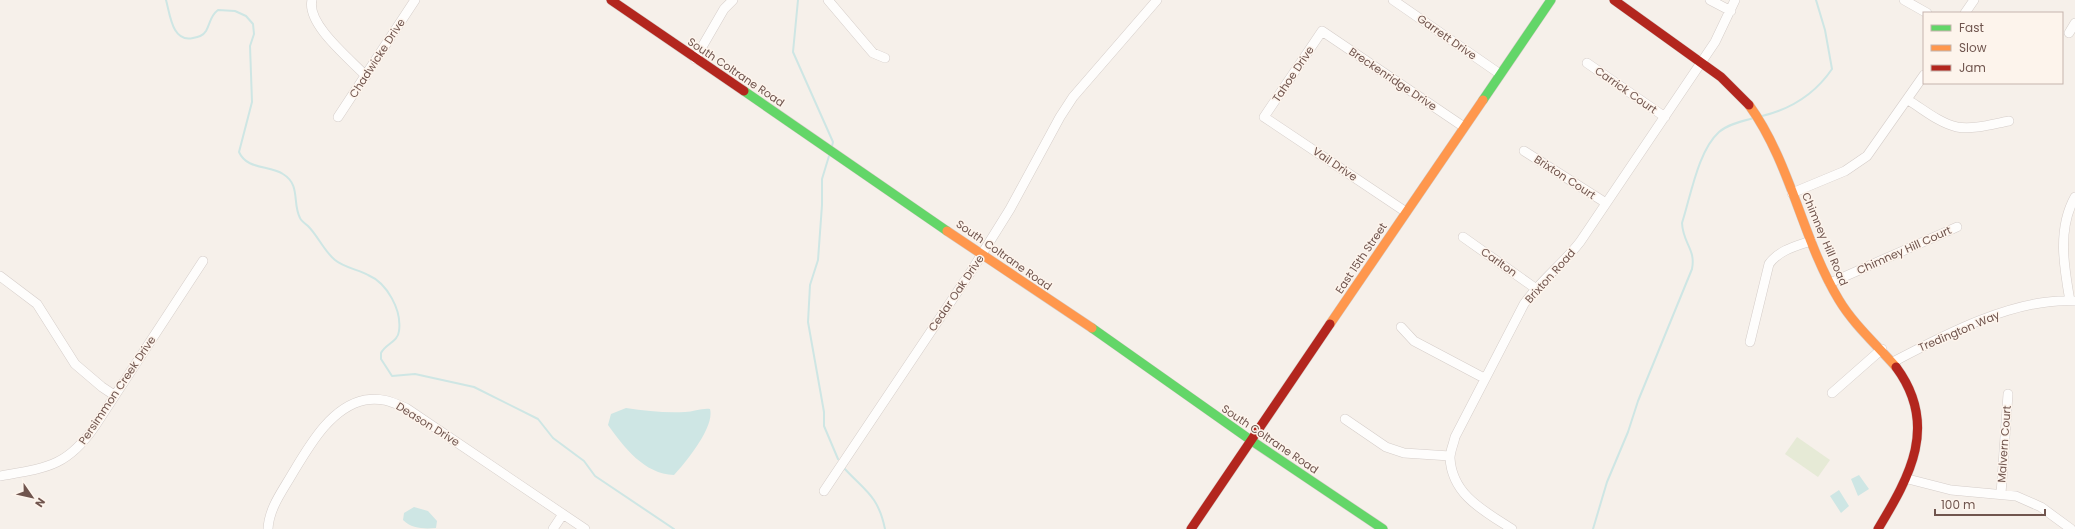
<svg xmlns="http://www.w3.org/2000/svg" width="2075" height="529" font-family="Poppins,sans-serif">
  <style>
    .green { fill: #e6ead6 }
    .water { fill: #cee6e4 }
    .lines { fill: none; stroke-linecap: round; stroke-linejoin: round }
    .stream { stroke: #cee6e4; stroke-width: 2 }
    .street-casing { stroke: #d5cdc9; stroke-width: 10 }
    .fast-casing { stroke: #d4cbc7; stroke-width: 10 }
    .slow-casing { stroke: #d4cbc7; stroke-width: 10 }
    .jam-casing { stroke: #d4cbc7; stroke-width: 10 }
    .street { stroke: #fefdfc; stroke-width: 9 }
    .fast { stroke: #63d668; stroke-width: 9 }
    .slow { stroke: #ff974d; stroke-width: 9 }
    .jam { stroke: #b3261e; stroke-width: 9 }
    .labels { text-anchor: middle; stroke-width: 3; stroke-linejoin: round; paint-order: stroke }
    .street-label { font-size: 11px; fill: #70554e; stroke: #fdf4ec }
  </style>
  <rect width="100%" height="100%" fill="#f6f0ea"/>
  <path class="green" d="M1797 437 1830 460 1818 477 1785 454Z"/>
  <path class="water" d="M626 408C646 411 665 413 685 412 693 412 702 408 710 409 715 427 685 463 674 475 644 474 624 447 608 425L611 414Z
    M1859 475 1869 489 1858 496 1851 479Z
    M1839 490 1849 506 1841 513 1830 496Z
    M414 507 428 511 437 521 436 528C425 529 412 529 403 520L404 513Z"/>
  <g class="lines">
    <path class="stream" d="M166 0C170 14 172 43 193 38 198 37 203 36 206 31 211 22 210 16 218 10L235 11 246 16 253 24 254 34 250 46 252 102 239 152C247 170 269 165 283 174 301 185 292 203 300 218 301 221 306 224 308 226 318 236 324 251 335 260 343 267 359 270 368 275 387 283 402 310 399 331 398 342 385 344 381 353V359L392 376 415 374 474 387 538 419 553 438 584 461 595 476 674 529
      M798 0 793 52 833 142 832 146
      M1762 116C1791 109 1815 94 1832 69L1825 30 1816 0
      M829 156 822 179V205L818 260 810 285 808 322 824 412V426L838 459
      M843 467C865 491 878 495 885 529
      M1593 529 1607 482 1628 432 1638 401 1692 269C1696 249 1683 244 1682 223 1691 195 1698 151 1719 132 1728 124 1743 121 1754 118"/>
    <g class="street-casing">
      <path id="street" d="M312 0C306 24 350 59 366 76
        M828 0 867 46 873 53 885 58
        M1393 0 1500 74
        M1710 0 1731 11
        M1904 0 1927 13
        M1965 13 1974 0
        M2069 33 2075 23
        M695 59 724 9 733 0
        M1587 63 1665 117
        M1908 100C1923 109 1939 123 1957 127 1973 130 1993 124 2009 121
        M338 117 415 0
        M1524 151 1606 203
        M1792 193 1845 171 1867 156 1924 75
        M1406 212 1264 117 1322 31 1464 127
        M1463 237 1535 288
        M0 276 37 304 75 364 102 387 114 395
        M1830 283 1957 227
        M2070 301C2064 267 2057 229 2075 197
        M1401 327 1414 341 1484 378
        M1750 342 1769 264C1779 250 1796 246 1811 241
        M1893 362C1944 335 2016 297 2075 301
        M1832 393 1882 349
        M1345 419 1386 447 1404 453 1450 456
        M0 476C46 468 67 467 95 426L203 261
        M1908 479 1951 490 2016 496 2041 507 2071 529
        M824 491 972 270 1010 209 1060 117 1073 97 1157 0
        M2001 494 2008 394
        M268 529C269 509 281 493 291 476 308 448 330 407 365 400 381 397 392 402 406 408L585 529
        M553 529 563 514
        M1512 529C1484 511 1452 495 1450 458 1450 451 1454 443 1455 437L1524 304C1540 281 1563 264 1580 242L1715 42 1735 0"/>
    </g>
    <g class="fast-casing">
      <path id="fast" d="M744 91 947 231
        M1483 100 1551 0
        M1092 328 1252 441 1383 529"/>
    </g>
    <g class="slow-casing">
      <path id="slow" d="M1749 105C1791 163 1802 239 1839 300 1854 325 1877 345 1896 367
        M947 231 1092 328
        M1330 324 1483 100"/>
    </g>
    <g class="jam-casing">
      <path id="jam" d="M611 0 744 91
        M1614 0 1721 77 1749 105
        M1191 529 1330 324
        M1878 529C1910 476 1939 425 1896 367"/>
    </g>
    <use href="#street" class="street"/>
    <use href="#fast" class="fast"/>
    <use href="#slow" class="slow"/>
    <use href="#jam" class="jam"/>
  </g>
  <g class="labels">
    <g class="street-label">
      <text transform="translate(1447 37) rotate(35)" y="4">Garrett Drive</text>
      <text transform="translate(377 58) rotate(-57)" y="4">Chadwicke Drive</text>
      <text transform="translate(736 72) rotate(34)" y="4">South Coltrane Road</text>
      <text transform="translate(1293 74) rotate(-56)" y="4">Tahoe Drive</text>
      <text transform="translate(1393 79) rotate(34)" y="4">Breckenridge Drive</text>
      <text transform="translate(1626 90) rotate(35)" y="4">Carrick Court</text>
      <text transform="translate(1335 164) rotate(34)" y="4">Vail Drive</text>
      <text transform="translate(1565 177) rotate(33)" y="4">Brixton Court</text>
      <text transform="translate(1825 239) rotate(67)" y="4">Chimney Hill Road</text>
      <text transform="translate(1904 250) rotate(-24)" y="4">Chimney Hill Court</text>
      <text transform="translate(1004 255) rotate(35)" y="4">South Coltrane Road</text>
      <text transform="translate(1361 258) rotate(-56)" y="4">East 15th Street</text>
      <text transform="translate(1499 262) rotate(35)" y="4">Carlton</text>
      <text transform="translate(1550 276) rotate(-48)" y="4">Brixton Road</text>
      <text transform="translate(956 293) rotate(-56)" y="4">Cedar Oak Drive</text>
      <text transform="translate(1959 331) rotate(-23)" y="4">Tredington Way</text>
      <text transform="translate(117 390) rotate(-56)" y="4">Persimmon Creek Drive</text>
      <text transform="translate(428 424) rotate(32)" y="4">Deason Drive</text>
      <text transform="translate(1270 439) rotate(34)" y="4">South Coltrane Road</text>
      <text transform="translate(2004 444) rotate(-86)" y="4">Malvern Court</text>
    </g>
  </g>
  <rect x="1923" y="12" width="140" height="72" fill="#fdf4ec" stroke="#c5b4ad"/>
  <rect x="1931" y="25" width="20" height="6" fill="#63d668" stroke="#c5b4ad"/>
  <text x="1959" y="32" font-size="12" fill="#70554e">Fast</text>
  <rect x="1931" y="45" width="20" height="6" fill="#ff974d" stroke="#c5b4ad"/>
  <text x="1959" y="52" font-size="12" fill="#70554e">Slow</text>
  <rect x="1931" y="65" width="20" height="6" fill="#b3261e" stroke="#c5b4ad"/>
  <text x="1959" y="72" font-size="12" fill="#70554e">Jam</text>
  <g transform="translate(32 497) rotate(124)" stroke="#fdf4ec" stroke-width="3" paint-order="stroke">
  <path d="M0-3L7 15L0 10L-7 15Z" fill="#70554e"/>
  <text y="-6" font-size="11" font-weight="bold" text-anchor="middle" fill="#70554e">N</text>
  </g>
  <path d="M1935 509v6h110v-6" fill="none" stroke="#70554e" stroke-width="2"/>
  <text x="1941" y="509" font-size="12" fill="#70554e" stroke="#fdf4ec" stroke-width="3" paint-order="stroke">100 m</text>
</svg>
